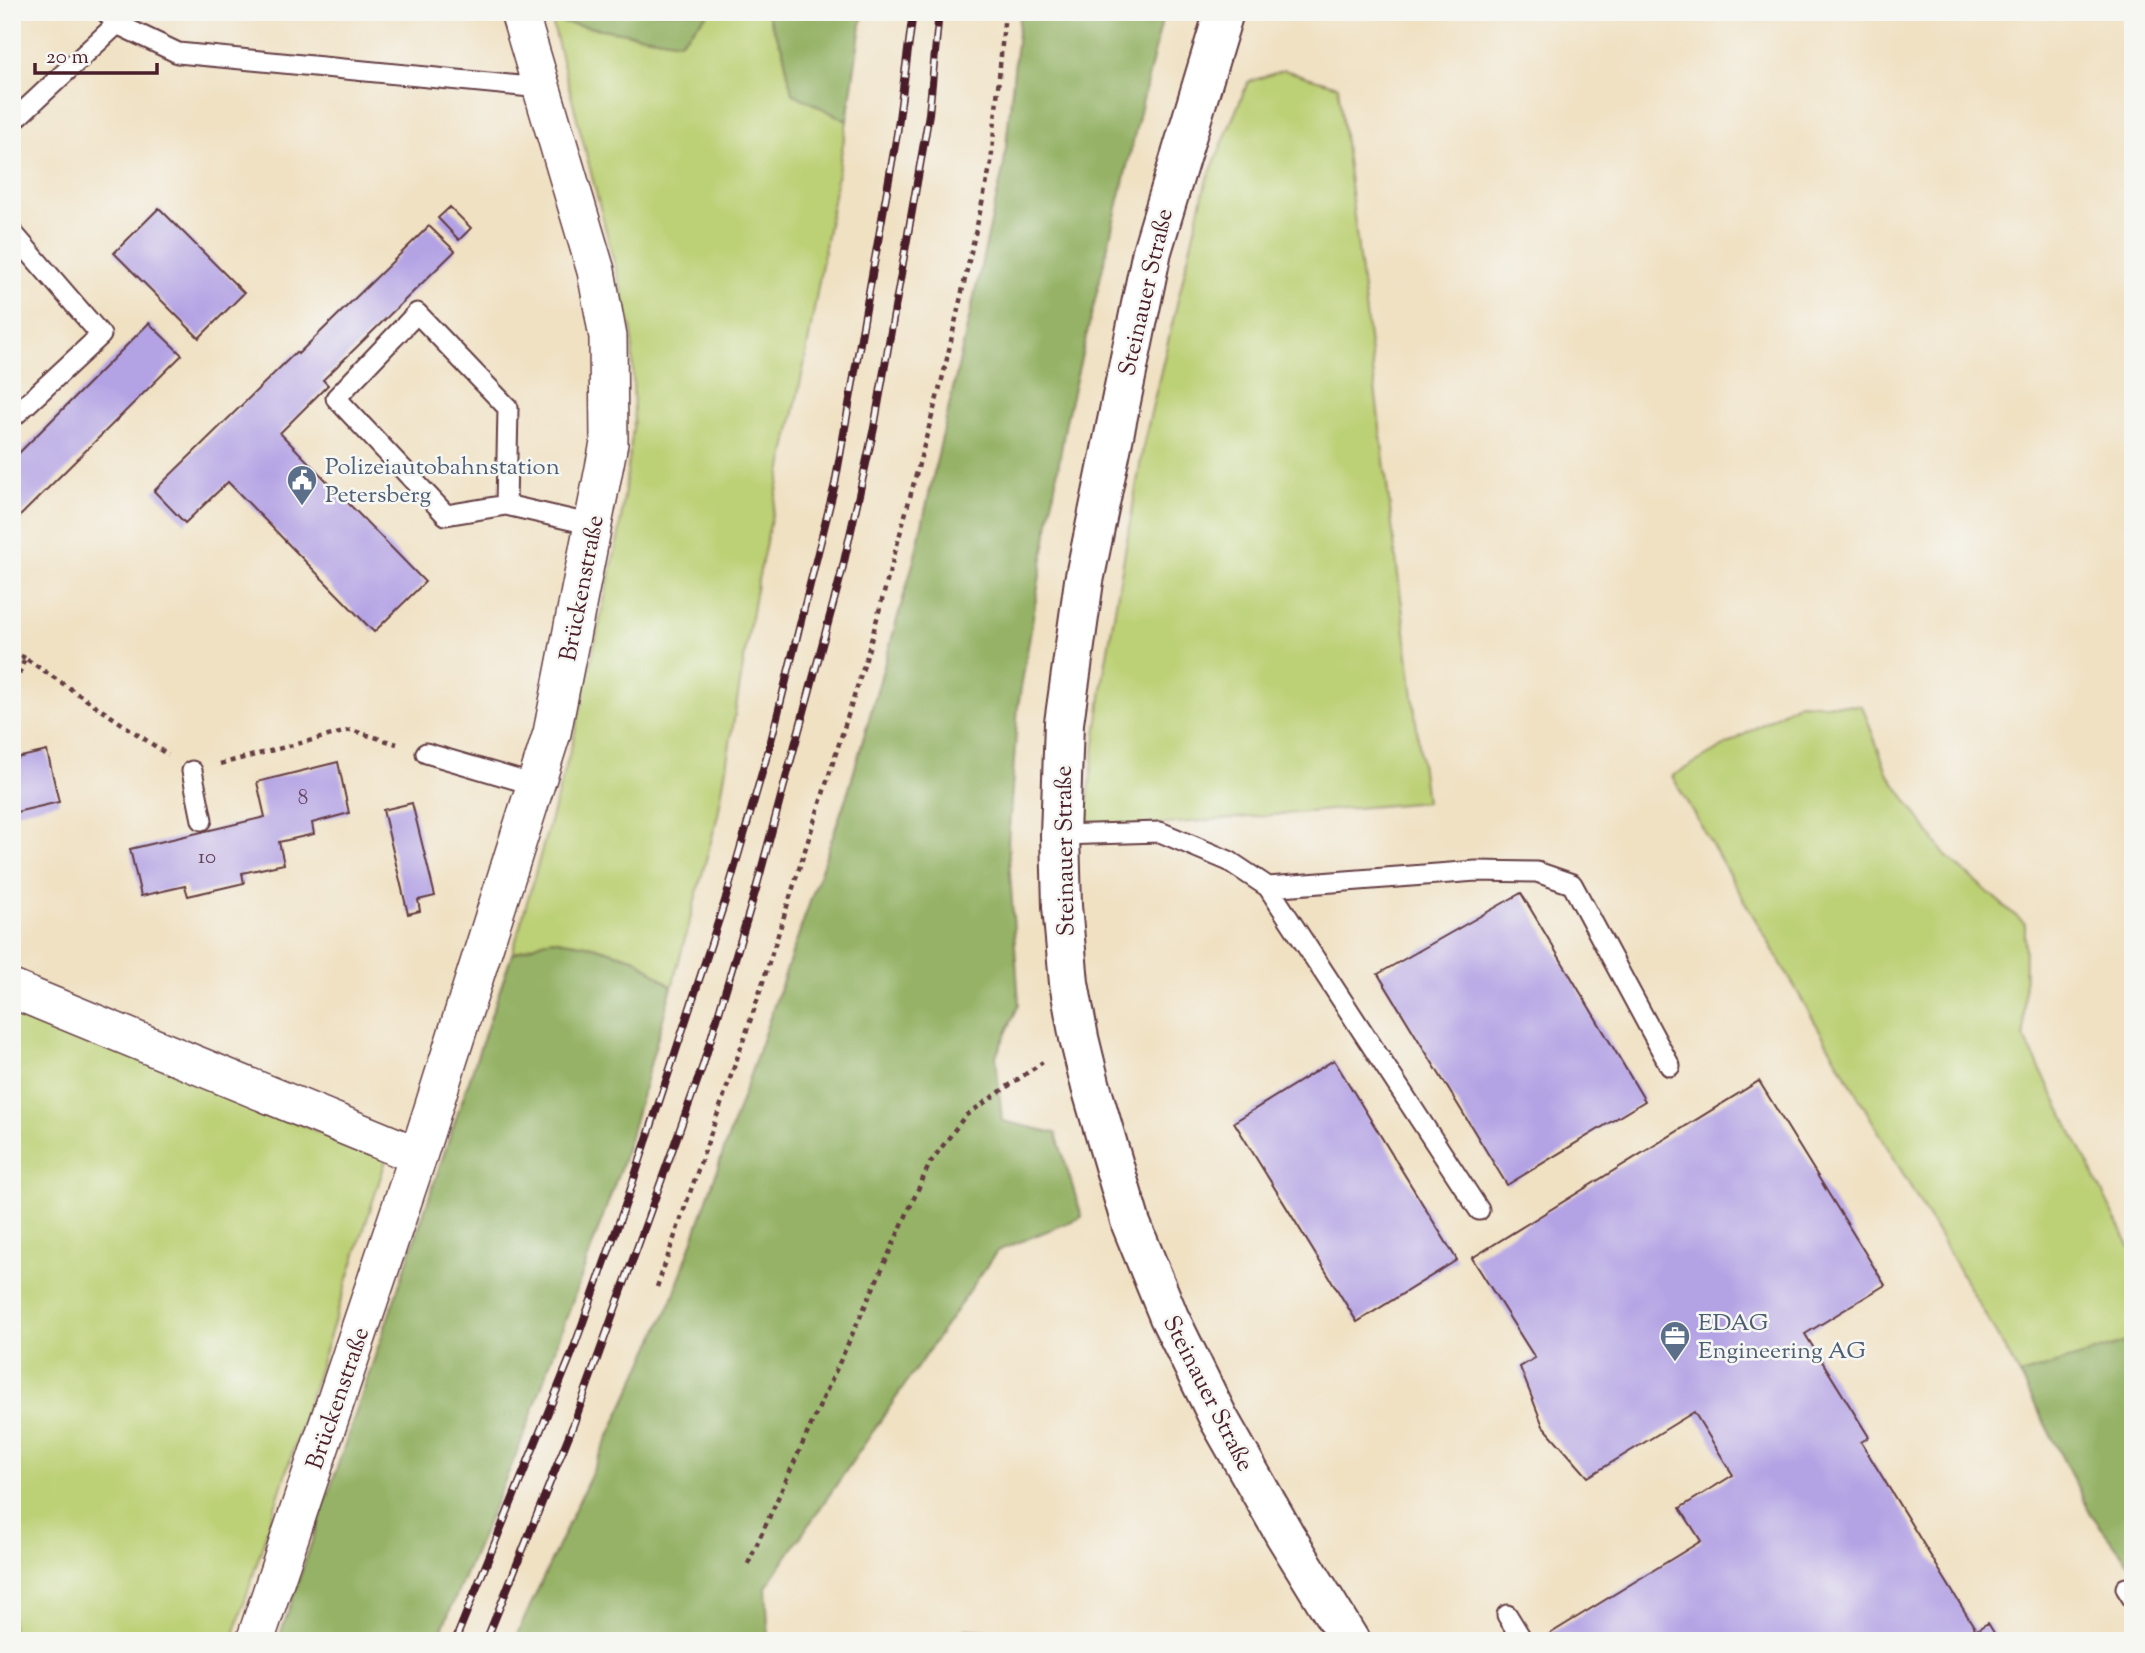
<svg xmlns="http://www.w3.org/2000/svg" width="2145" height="1653" font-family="'Sorts Mill Goudy',serif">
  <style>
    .green { fill: #bcd074; stroke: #837850; stroke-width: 2 }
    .forest { fill: #95b266; stroke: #706848; stroke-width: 2 }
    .building { fill: #b4a3e4 }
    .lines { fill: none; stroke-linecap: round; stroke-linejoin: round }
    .lane-casing { stroke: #633c42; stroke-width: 23 }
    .street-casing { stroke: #633c42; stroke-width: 40 }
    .secondary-casing { stroke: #633c42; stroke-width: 42 }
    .path { stroke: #633c42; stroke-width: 4.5; stroke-dasharray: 5 5; stroke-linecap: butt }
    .lane { stroke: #fff; stroke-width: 19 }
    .street { stroke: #fff; stroke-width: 37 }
    .secondary { stroke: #fff; stroke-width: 38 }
    .rail-casing { stroke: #4a1f2b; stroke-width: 8 }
    .rail { stroke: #f6f6f2; stroke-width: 5; stroke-dasharray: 16; stroke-linecap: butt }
    .labels { text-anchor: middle; stroke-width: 5; stroke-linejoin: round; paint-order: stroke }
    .number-label { font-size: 21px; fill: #644059 }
    .street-label { font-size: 24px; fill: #4a1f2b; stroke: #f6f6f2 }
    .service-label { font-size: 24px; fill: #4e5e75; stroke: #f6f6f2; text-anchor: start }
  </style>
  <rect width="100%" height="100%" fill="#f6f6f2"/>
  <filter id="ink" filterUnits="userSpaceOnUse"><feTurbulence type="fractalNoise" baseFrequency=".0143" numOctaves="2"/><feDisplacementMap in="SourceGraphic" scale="14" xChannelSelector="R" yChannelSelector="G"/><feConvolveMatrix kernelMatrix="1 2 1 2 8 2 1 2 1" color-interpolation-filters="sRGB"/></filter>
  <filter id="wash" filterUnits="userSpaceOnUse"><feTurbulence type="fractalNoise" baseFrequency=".00686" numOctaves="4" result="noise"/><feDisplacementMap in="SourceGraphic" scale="28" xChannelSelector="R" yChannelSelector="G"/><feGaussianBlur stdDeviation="1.57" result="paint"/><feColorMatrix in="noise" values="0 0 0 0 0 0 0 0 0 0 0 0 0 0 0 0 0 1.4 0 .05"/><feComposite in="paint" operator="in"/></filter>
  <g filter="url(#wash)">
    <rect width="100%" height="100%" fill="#f0e1c3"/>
    <path class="green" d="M710 12H766L783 50 792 92 847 121 805 361 755 594 718 815 672 987 636 959 593 946 551 939 512 954 572 745 619 534 634 420 632 332 552 21 680 42Z
      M1284 70 1338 86 1426 802 1084 831 1104 673 1144 442 1206 182 1248 82Z
      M1799 703 1862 706 1887 772 1945 855 2025 924 2024 1037 2133 1253V1340L2020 1375 1672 776Z
      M12 1004 386 1160 232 1641H12Z
      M967 1629 1028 1635 1032 1641H937Z"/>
    <path class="forest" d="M549 12H710L680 42 552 21Z
      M766 12H863L847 121 792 93 783 50Z
      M1020 12H1164L1066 421 1018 706 1008 843 1019 1004 996 1056 1002 1121 1056 1133 1082 1217 997 1251 766 1587 769 1641H514L672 1300 849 789 914 560 1004 165Z
      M551 939 593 946 636 959 672 987 623 1161 523 1438 437 1641H278L512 954Z
      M2133 1340V1569L2091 1514 2020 1375Z"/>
    <g id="blocks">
      <path class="building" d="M450 207 471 228 459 240 438 218Z
        M159 208 244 293 199 338 114 253Z
        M429 226 455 251 323 380 328 385 280 433 425 582 374 632 228 482 185 523 154 491 296 352 298 354Z
        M149 323 182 355 12 524V460Z
        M47 751 59 802 12 813V759Z
        M338 762 349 813 312 823 314 834 279 842 284 864 242 873 244 883 188 896 185 886 141 896 130 849 265 817 257 782Z
        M412 803 435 896 418 900 420 911 408 914 383 810Z
        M1521 893 1645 1101 1507 1185 1378 974Z
        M1334 1060 1457 1260 1357 1322 1234 1122Z
        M1759 1081 1885 1285 1805 1334 1869 1437 1861 1442 1976 1630 1988 1623 1999 1641H1545L1543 1638 1701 1541 1680 1508 1733 1475 1694 1412 1588 1477 1543 1426 1520 1367 1535 1358 1472 1258Z"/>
    </g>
  </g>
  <g filter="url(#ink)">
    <use href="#blocks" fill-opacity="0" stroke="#633c42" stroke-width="2"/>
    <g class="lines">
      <g class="lane-casing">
        <path id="lane" d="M106 12 117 24 178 53 541 88
          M12 122 117 24
          M12 232 101 335 12 418
          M506 505 508 408 417 313 336 398 446 515 506 505 593 525
          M426 753 535 785
          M192 771 202 820
          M1060 835 1160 832 1229 861 1268 887 1479 1210
          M1268 887 1476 871 1537 872 1572 884 1670 1066
          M2126 1588 2133 1599
          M1507 1615 1523 1641"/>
      </g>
      <g class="street-casing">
        <path id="street" d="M12 989 418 1156
          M255 1641 418 1156 552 733 609 443 608 337 596 271 519 12"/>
      </g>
      <g class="secondary-casing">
        <path id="secondary" d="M1224 12 1152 251 1084 581 1064 723 1060 835 1062 906 1069 983 1079 1038 1091 1087 1131 1224 1169 1317 1219 1419 1285 1535 1350 1641"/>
      </g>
      <path class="path" d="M12 651 25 658
        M12 693 25 658 168 755
        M220 764 351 730 397 744
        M657 1287 754 1010 866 659 944 372 991 163 1005 12
        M748 1564 930 1163 965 1116 1043 1062"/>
      <use href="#lane" class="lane"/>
      <use href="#street" class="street"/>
      <use href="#secondary" class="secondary"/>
      <g class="rail-casing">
        <path id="rail" d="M455 1641 572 1353 627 1200 725 901 770 745 835 484 897 134 913 12
          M486 1641 574 1423 703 1065 756 889 841 575 874 428 929 114 939 12"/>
      </g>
      <use href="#rail" class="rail"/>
    </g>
  </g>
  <defs>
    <g id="civic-pin" transform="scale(1.575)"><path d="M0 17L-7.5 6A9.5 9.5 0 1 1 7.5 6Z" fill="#5c6f8a" stroke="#f6f6f2"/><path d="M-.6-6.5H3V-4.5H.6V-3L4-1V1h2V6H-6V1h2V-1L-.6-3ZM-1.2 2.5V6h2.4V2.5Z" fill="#fff"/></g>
    <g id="office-pin" transform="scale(1.575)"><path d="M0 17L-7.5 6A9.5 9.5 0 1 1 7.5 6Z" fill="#5c6f8a" stroke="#f6f6f2"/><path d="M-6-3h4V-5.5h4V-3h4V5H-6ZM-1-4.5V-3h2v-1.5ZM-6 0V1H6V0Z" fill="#fff"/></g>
  </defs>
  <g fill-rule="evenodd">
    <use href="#civic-pin" x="302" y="480"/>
    <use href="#office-pin" x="1675" y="1336"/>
  </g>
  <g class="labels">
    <g class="number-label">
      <text x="303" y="804">8</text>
      <text x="207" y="863">10</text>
    </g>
    <g class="street-label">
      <text transform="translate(1145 292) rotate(-77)" y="8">Steinauer Straße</text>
      <text transform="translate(581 588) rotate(-79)" y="8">Brückenstraße</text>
      <text transform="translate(1064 851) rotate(-91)" y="8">Steinauer Straße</text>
      <text transform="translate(1209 1393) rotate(63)" y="8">Steinauer Straße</text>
      <text transform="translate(337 1398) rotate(-71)" y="8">Brückenstraße</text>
    </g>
    <g class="service-label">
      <text x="325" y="474">Polizeiautobahnstation<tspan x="325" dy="28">Petersberg</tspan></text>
      <text x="1698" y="1330">EDAG<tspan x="1698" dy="28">Engineering AG</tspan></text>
    </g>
  </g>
  <rect width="2145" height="1653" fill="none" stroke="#f6f6f2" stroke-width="42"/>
  <path d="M35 63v10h122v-10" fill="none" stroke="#4a1f2b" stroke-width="3.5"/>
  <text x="46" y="63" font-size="21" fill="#4a1f2b" stroke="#f6f6f2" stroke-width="5" paint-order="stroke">20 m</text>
</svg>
